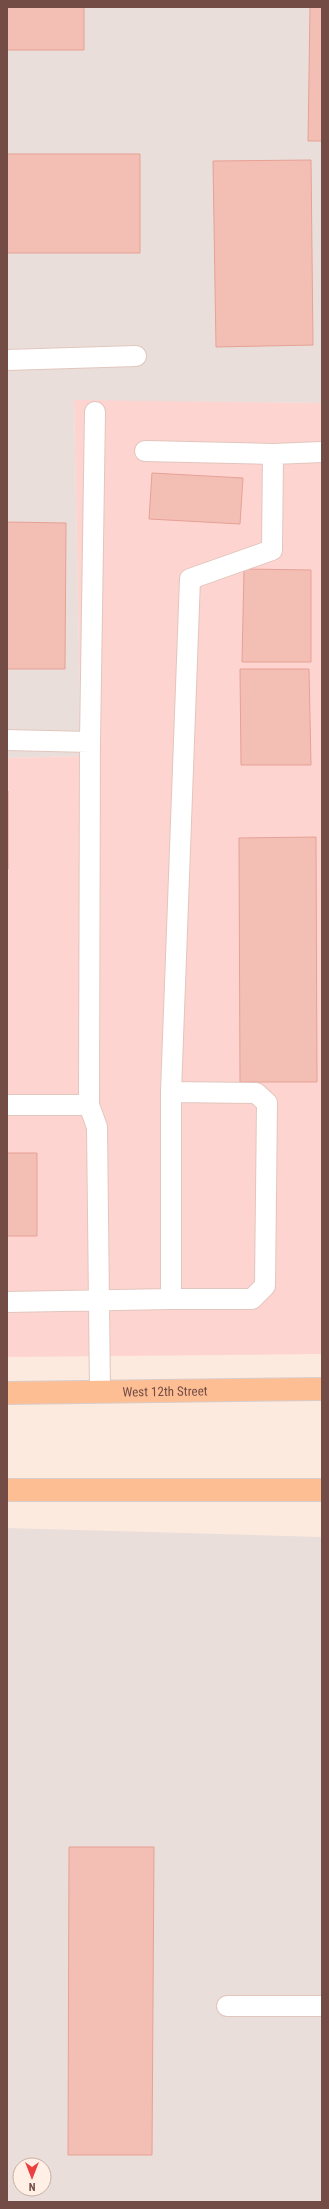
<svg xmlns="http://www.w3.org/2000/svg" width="329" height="2209" font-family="'Roboto Condensed',sans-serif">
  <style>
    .commercial { fill: #fed4d1 }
    .industrial { fill: #eadedb; fill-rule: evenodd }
    .building { fill: #f3bfb5; stroke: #e6a195 }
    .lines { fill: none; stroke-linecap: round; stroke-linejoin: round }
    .lane-casing { stroke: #e2c6bd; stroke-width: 22 }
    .primary-casing { stroke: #d8cdcb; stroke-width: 24 }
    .lane { stroke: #fff; stroke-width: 20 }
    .primary { stroke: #febe94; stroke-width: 22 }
    .labels { text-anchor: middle; stroke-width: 3; stroke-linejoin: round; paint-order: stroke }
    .street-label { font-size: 13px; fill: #734c46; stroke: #ffefe5 }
  </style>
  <rect width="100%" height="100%" fill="#fdeade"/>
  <path class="commercial" d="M74 399 322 403V1354L7 1357V758L81 756Z"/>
  <path class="industrial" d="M7 7H322V403L74 400 81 756 7 758Z
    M7 1528 322 1537V2202H7ZM20 2165H44V2189H20Z"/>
  <path class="building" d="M7 7H84V50H7Z
    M310 7H322V141H308Z
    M7 154H140V253H7Z
    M311 160 313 345 216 347 213 161Z
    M152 473 243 478 240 524 149 519Z
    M7 522 66 523 65 669H7Z
    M244 569 311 570V662H242Z
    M240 669H309L311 765H241Z
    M7 791H8V869H7Z
    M316 837 317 1082H240L239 838Z
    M7 1153H37V1236H7Z
    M69 1847H154L152 2155H68Z"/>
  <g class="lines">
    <g class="lane-casing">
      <path id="lane" d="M7 360 136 356
        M145 451 273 454
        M7 740 90 742 89 1105
        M90 742 95 412
        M171 1092 256 1093 267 1103 265 1286 252 1299H171
        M7 1105H89L97 1127 100 1392
        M7 1302 171 1299V1092L190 579 272 550 273 454 322 452
        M227 2006H322"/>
    </g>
    <g class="primary-casing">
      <g id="primary">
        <path id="s1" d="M7 1393 322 1389"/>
        <path d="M7 1490H322"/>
      </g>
    </g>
    <use href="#lane" class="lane"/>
    <use href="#primary" class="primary"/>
  </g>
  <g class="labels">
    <g class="street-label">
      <text dy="5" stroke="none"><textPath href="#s1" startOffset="158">West 12th Street</textPath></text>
    </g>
  </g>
  <rect width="329" height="2209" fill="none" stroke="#734c46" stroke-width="16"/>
  <g transform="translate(32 2177) rotate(180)"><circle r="19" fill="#ffefe5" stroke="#c7aea5"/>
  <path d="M0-3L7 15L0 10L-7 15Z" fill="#eb3f40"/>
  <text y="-6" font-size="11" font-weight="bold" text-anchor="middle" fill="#734c46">N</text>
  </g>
</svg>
